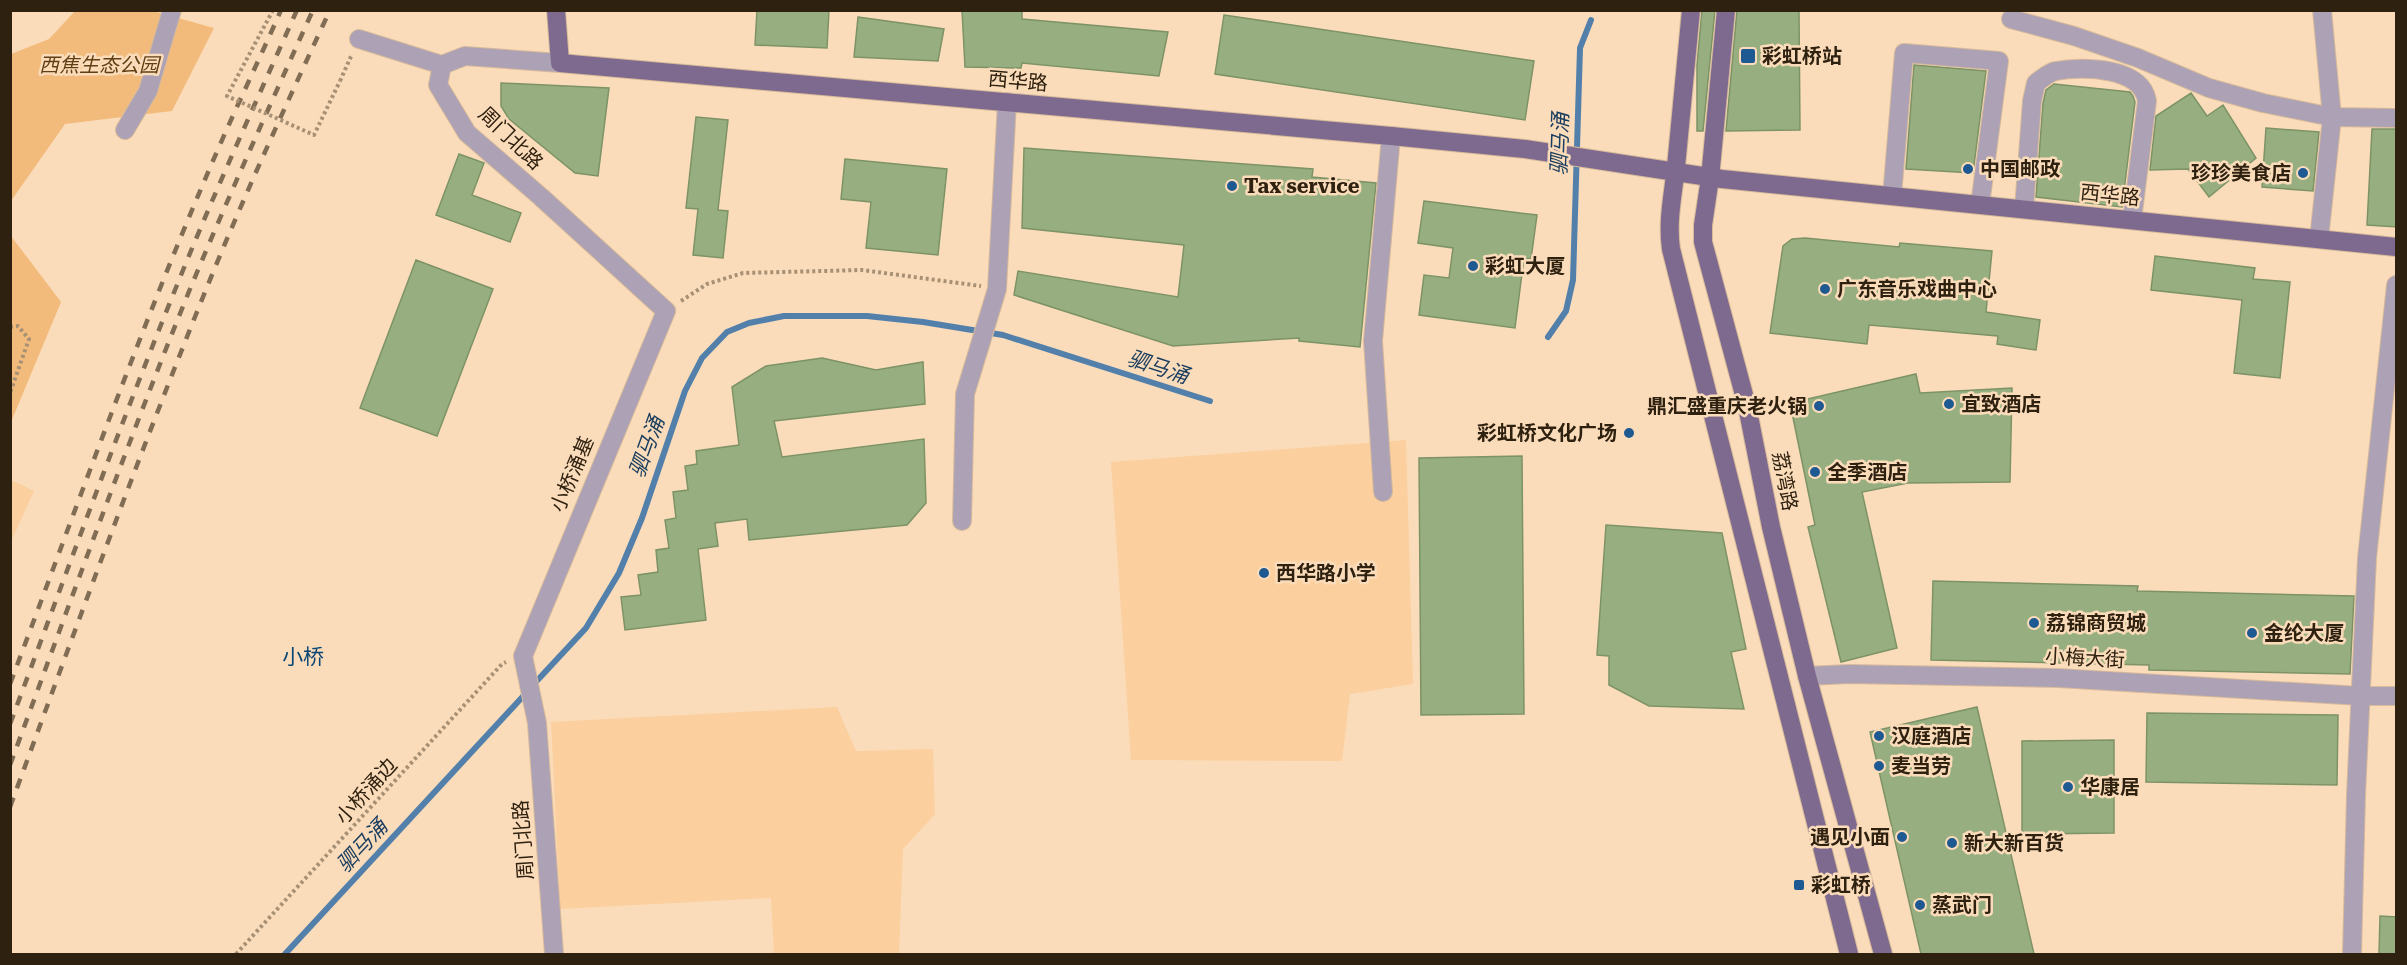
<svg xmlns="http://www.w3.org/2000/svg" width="2407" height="965" font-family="'Roboto Serif','Noto Sans SC',serif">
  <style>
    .built { fill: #fbcf9e }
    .green { fill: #f2bb7c }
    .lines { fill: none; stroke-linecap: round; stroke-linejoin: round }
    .stream { stroke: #5380ab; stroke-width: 6 }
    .building { fill: #97af80; stroke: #7d9366; stroke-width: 1.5 }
    .minor-casing { stroke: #d6ba9b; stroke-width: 20 }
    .major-casing { stroke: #d6ba9b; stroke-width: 20 }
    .path { stroke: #a89074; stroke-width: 4; stroke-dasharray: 3 3; stroke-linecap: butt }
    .minor { stroke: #aca1b5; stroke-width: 18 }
    .major { stroke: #7e6a8e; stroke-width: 18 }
    .rail { stroke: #816c54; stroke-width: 4.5; stroke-dasharray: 10 10; stroke-linecap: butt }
    .path-bridge { stroke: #a89074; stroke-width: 4; stroke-dasharray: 3 3; stroke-linecap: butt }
    .poi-dot { fill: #1e5a91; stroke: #fbdcba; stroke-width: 2 }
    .labels { text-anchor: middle; stroke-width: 5; stroke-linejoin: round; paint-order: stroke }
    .poi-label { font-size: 20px; font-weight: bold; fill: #2f2110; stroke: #fbdcba; text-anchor: start }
    .park-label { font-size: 20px; font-style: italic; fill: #603f14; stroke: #fbdcba }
    .street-label { font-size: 20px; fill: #2f2110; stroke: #fbdcba }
    .water-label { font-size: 21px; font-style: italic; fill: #173c5e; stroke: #fbdcba }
    .neighbourhood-label { font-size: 21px; fill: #084474; stroke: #fbdcba }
  </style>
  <rect width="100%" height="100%" fill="#fbdcba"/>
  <path class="built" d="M1406 440 1413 684 1350 694 1342 761 1131 760 1111 462Z
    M11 480 34 491 11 542Z
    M837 707 856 751 933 749 935 814 903 849 899 954H774L771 898 560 909 551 722Z"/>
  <path class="green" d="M75 11H153L214 28 172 111 65 124 11 201V54L49 39Z
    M11 236 61 302 11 422Z"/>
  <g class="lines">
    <path class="stream" d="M1548 337 1566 311 1573 280 1580 48 1591 20
      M533 685 586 628 619 573 642 518 685 391 702 358 727 332 749 323 784 316H867L923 322 1003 335 1210 401
      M285 954 527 692"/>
  </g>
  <path class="building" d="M757 10H829L827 48 755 45Z
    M962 10H1022V19L1168 32 1159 76 1022 63 1021 68 965 67Z
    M1702 10H1715L1703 131H1697V65Z
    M1737 10H1799L1800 130 1726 131Z
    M1224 15 1534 61 1525 120 1215 74Z
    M858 17 944 29 938 61 854 57Z
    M1914 65 1986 71 1973 173 1906 169Z
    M501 83 609 88 598 176 575 173 509 119 501 106Z
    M2054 84 2130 92 2133 96 2135 102 2122 207 2036 197 2043 103 2046 90Z
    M2191 93 2207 116 2223 105 2256 158 2209 197 2188 169 2150 170 2156 116Z
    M696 117 728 120 718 210 728 211 723 258 693 255 698 209 686 208Z
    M2266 128 2319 132 2313 191 2262 187Z
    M2372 129H2397V227L2367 225Z
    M1024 148 1313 169 1312 177 1376 183 1360 347 1299 341V338L1173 346 1014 295 1018 271 1178 297 1184 245 1022 228Z
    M459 154 484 163 472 195 521 213 510 242 436 215Z
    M845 159 947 169 938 255 866 248 871 202 841 199Z
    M1424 201 1537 215 1531 259 1524 258 1515 328 1419 315 1424 275 1449 278 1453 248 1418 243Z
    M1805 238 1899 247 1900 243 1992 251 1986 312 2040 320 2036 350 1997 344 1998 336 1869 325 1867 344 1770 333 1783 246 1792 239Z
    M2155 256 2255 268 2253 279 2290 282 2280 378 2234 373 2242 300 2151 290Z
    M416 260 493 289 437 436 360 408Z
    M822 358 876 370 923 362 925 404 774 421 782 457 924 439 926 503 907 525 749 540 747 519 715 523 718 546 698 549 706 620 625 630 621 597 641 595 638 575 658 572 656 550 669 548 665 520 676 518 673 492 688 490 685 466 697 464 696 451 739 445 732 387 766 366Z
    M1916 374 1920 393 2012 388 2010 482 1908 483 1862 492 1897 648 1841 662 1808 527 1815 525 1790 403Z
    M1522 456 1524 714 1421 715 1419 458Z
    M1606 525 1722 533 1746 649 1731 652 1744 709 1649 706 1609 685V656L1597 655Z
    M1933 581 2138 586 2137 591 2354 596 2350 674 2149 670V665L1931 660Z
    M1977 707 2034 954H1921L1870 732Z
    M2147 713 2338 715 2337 785 2146 782Z
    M2114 740V833L2022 834V741Z
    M2380 916 2397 917V954H2379Z"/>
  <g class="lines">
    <g class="minor-casing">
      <path id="minor" d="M2011 19 2074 36 2138 58 2209 88 2263 103 2332 117 2322 10
        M359 39 442 65
        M125 130 148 91 172 10
        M1892 196 1904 53 1999 61 1980 205
        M2024 209 2032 101 2036 83C2042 79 2049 72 2056 71 2083 66 2142 67 2147 101L2132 220
        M2319 239 2332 117 2396 118
        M1383 492 1373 341 1391 136
        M962 521 965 394 997 289 1007 102
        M1807 676 1849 674 2058 678 2361 696H2396
        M554 954 537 723 523 656 666 311 541 197 467 133 438 85 442 65 465 56 560 63
        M2352 954 2356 795 2367 558 2396 285"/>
    </g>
    <g class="major-casing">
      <path id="major" d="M556 10 560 63 1391 136 1525 149 1722 179 2396 247
        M1691 10C1686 63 1681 115 1676 167 1673 195 1667 221 1671 249L1849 954
        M1726 10 1710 178 1703 225V242L1747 406 1771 527 1807 676 1883 954"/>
    </g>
    <path class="path" d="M254 10H256
      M340 81 352 54
      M681 301 707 284 743 273 862 270 981 286
      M10 327 18 326 29 339 10 393
      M236 954 502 664 506 662"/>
    <use href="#minor" class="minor"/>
    <use href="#major" class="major"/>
    <path class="rail" d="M10 684C78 504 142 323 219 147 239 101 261 56 281 10
      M10 724C65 577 118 430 177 285 214 193 256 102 297 10
      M10 765C69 606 126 446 190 289 229 195 271 103 313 10
      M10 807C73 636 135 465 203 297 242 200 286 105 330 10"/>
    <path class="path-bridge" d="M273 10 227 96 314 135 340 81"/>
  </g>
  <g class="poi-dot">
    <rect x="1740" y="48" width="16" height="16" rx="3"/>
    <circle cx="1968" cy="169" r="6"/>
    <circle cx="2303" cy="173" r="6"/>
    <circle cx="1232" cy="186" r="6"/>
    <circle cx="1473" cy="266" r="6"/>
    <circle cx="1825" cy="289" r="6"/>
    <circle cx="1949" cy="404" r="6"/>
    <circle cx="1819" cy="406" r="6"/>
    <circle cx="1629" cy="433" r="6"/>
    <circle cx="1815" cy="472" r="6"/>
    <circle cx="1264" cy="573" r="6"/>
    <circle cx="2034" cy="623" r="6"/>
    <circle cx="2252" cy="633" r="6"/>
    <circle cx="1879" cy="736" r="6"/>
    <circle cx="1879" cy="766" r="6"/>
    <circle cx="2068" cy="787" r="6"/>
    <circle cx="1902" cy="837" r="6"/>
    <circle cx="1952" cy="843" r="6"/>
    <rect x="1793" y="879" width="12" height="12" rx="3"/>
    <circle cx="1920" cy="905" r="6"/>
  </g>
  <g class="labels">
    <g class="poi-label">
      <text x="1762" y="63">彩虹桥站</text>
      <text x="1980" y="176">中国邮政</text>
      <text x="2291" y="180" text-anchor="end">珍珍美食店</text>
      <text x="1244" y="193">Tax service</text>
      <text x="1485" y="273">彩虹大厦</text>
      <text x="1837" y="296">广东音乐戏曲中心</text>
      <text x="1961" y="411">宜致酒店</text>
      <text x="1807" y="413" text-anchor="end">鼎汇盛重庆老火锅</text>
      <text x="1617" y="440" text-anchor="end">彩虹桥文化广场</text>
      <text x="1827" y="479">全季酒店</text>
      <text x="1276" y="580">西华路小学</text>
      <text x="2046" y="630">荔锦商贸城</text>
      <text x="2264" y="640">金纶大厦</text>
      <text x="1891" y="743">汉庭酒店</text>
      <text x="1891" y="773">麦当劳</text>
      <text x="2080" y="794">华康居</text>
      <text x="1890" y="844" text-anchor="end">遇见小面</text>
      <text x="1964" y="850">新大新百货</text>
      <text x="1811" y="892">彩虹桥</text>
      <text x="1932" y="912">蒸武门</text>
    </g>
    <g class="park-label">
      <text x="99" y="72">西焦生态公园</text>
    </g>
    <g class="street-label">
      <text transform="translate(1018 81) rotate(5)" y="7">西华路</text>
      <text transform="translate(511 138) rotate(44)" y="7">周门北路</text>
      <text transform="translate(2110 195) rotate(6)" y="7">西华路</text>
      <text transform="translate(572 474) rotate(-67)" y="7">小桥涌基</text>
      <text transform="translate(1785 481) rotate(79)" y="7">荔湾路</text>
      <text transform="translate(2085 658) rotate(3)" y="7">小梅大街</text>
      <text transform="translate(366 791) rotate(-48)" y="7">小桥涌边</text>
      <text transform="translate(523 840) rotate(-94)" y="7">周门北路</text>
    </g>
    <g class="water-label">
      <text transform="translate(1560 144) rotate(-88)" y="7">驷马涌</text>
      <text transform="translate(1158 367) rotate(18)" y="7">驷马涌</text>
      <text transform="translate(647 447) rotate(-70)" y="7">驷马涌</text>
      <text transform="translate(362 846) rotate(-47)" y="7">驷马涌</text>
    </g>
    <g class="neighbourhood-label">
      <text x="303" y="664">小桥</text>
    </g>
  </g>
  <rect width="2407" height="965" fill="none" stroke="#2f2110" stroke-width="24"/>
</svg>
